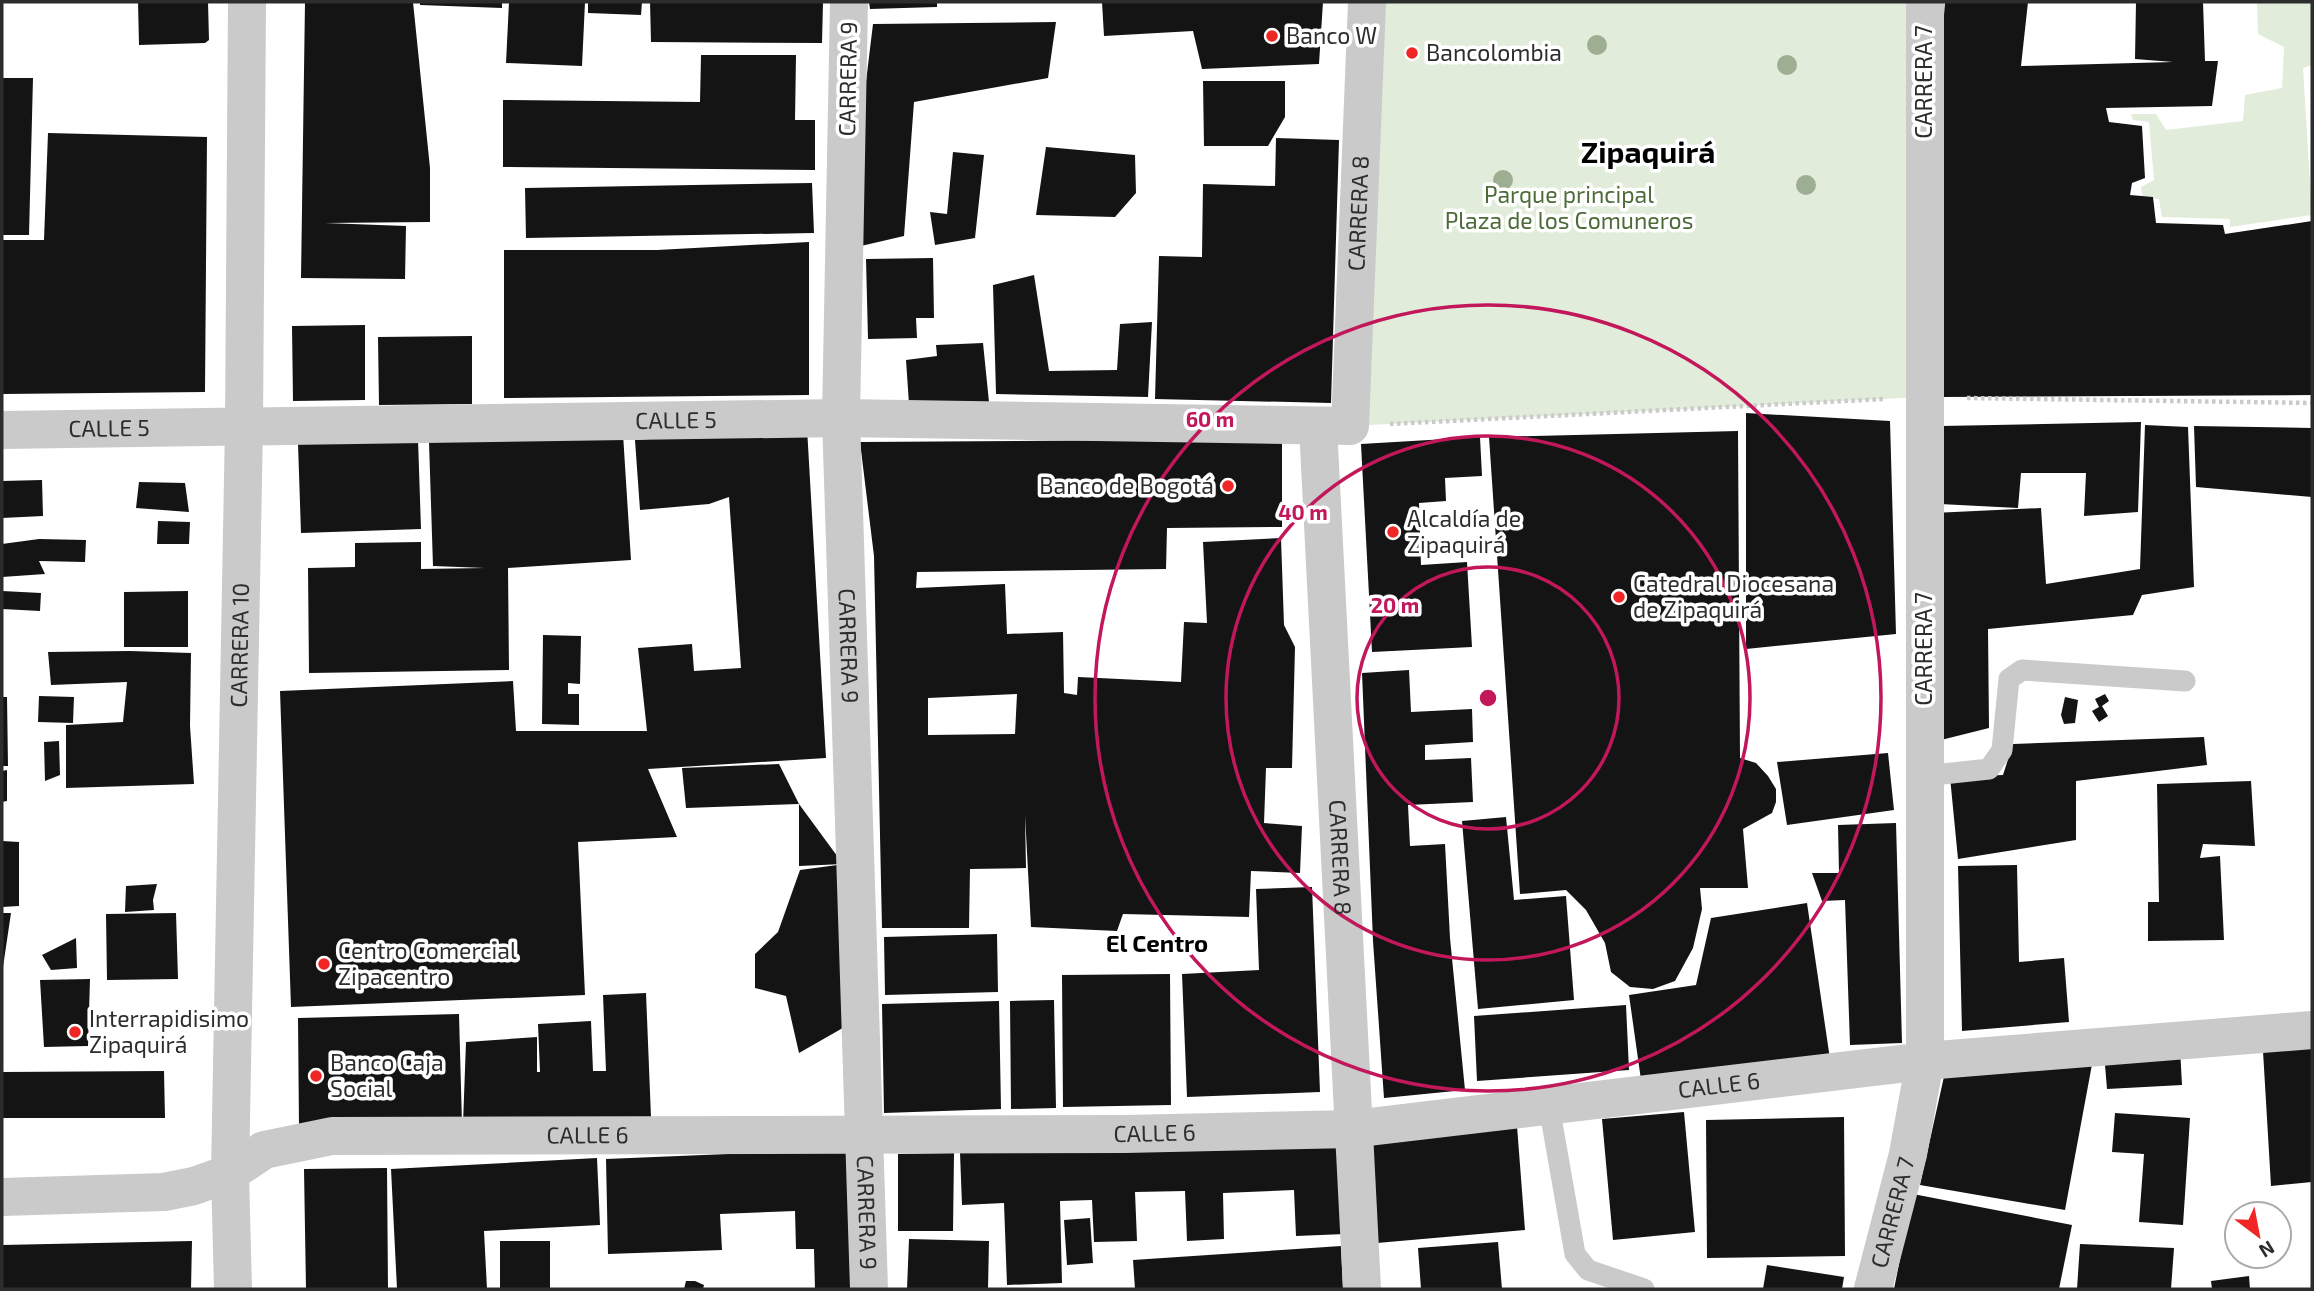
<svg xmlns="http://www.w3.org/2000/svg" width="2314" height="1291" font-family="'Exo 2',sans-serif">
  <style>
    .green { fill: #e2ecda }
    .building { fill: #141414; fill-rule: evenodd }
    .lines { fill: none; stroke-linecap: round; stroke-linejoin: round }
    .path { stroke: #cacaca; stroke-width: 4.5; stroke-dasharray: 3.5 3.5; stroke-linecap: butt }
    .service { stroke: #cacaca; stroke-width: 21 }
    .minor { stroke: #cacaca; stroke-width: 38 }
    .tertiary { stroke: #cacaca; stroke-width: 38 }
    .tree { fill: #9dae92 }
    .ring { fill: none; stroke: #c2185b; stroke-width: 3.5 }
    .poi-dot { fill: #ef2624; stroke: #fff; stroke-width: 2.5 }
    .labels { text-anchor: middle; stroke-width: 7; stroke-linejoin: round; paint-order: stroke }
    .poi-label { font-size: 23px; fill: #2d2d2d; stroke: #fff; text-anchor: start }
    .street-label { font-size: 23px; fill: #2d2d2d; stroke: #fff }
    .park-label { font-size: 23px; fill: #4c6b38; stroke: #fff }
    .neighbourhood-label { font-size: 24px; font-weight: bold; fill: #000; stroke: #fff }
    .district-label { font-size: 30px; font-weight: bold; fill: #000; stroke: #fff }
    .centre { fill: #c2185b; stroke: #fff; stroke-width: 3.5 }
    .ring-label { font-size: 21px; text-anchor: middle; font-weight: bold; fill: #c2185b; stroke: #fff; stroke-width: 7; stroke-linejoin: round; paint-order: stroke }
  </style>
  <rect width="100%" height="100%" fill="#fff"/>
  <path class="green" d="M1367 2H1925L1923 397 1350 426Z
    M2257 2H2312V65L2303 68 2312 215 2230 227V219L2162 217 2159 199 2142 196 2141 187 2154 180 2149 122 2133 120 2131 114H2156L2166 130 2243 121 2245 95 2282 88 2284 47 2258 34Z"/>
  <path class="building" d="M138 2H208L209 40 205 43 139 45Z
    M305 2H413L430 168V222L325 223 406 226 405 279 301 278Z
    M420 2H502V8L420 5Z
    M509 2H585L582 66 506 63Z
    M588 2H642L641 15 588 13Z
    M650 2H823L822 43 651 42Z
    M869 2H937V7L870 9Z
    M1102 2H1323L1319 64 1202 69 1193 31 1104 36Z
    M1945 2H2028L2021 66 2173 62 2135 59 2136 2H2203L2205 61H2218L2212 106 2106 108 2109 122 2142 126 2145 178 2132 183 2130 195 2153 197 2156 223 2223 225 2225 234 2312 221V395L1939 397 1940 68Z
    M1056 22 1048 78 914 102 904 236 861 246 865 90 873 24Z
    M701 55H796L795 120H815V170L503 167V100L700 102Z
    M2 78H33L29 235H2Z
    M1203 81H1285V117L1268 146H1204Z
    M48 133 207 137 205 392 2 394V240H44Z
    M1276 138 1339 140 1331 403 1155 399 1159 256 1202 257 1203 184 1275 186Z
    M1046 147 1135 155 1136 193 1115 217 1036 215Z
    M953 152 984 155 975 238 935 245 930 212 947 214Z
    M812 183 814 233 526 238 525 188Z
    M809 242V395L504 398V250H657Z
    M933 258 934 318H916L917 338 868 339 866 259Z
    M1034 275 1049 371 1117 370 1120 324 1152 322 1148 397 996 394 993 285Z
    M365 325V400L293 401 292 326Z
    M472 336V404L379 405 378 337Z
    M983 343 989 402 909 404 906 360 937 356 936 345Z
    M1746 413 1890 421 1896 634 1746 649Z
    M2141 422 2138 512 2084 516 2086 473H2021L2018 508 1940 504 1941 426Z
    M2145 425 2188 427 2194 587 2142 595 2133 615 1988 629 1989 728 1937 741 1933 513 2041 508 2046 584 2140 569Z
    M2194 426 2312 428V497L2196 487Z
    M807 428 826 758 648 769 677 837 578 842 585 995 291 1007 280 691 513 681 516 731H647L638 648 692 644 694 671 741 668 729 497 709 504 640 510 635 440Z
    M1738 431 1740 758 1756 763 1768 776 1776 789V802L1772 813 1743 829 1748 888H1700L1702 909 1693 948 1675 981 1653 989 1630 987 1611 972 1605 943 1586 910 1566 890 1520 894 1489 437Z
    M623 434 631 560 508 568 509 670 309 673 308 568 355 567V543L421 542V569L485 568 433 566 429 442Z
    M1480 437 1482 476 1445 478 1446 501 1419 503 1421 565 1467 562 1472 647 1372 652 1361 444Z
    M418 439 421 529 301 533 298 444Z
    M1282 439V527L1167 528 1166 569 917 572 916 588 1005 584 1007 634 1063 632 1064 693 1077 695 1078 677 1181 682 1184 622 1207 623 1203 542 1281 538 1284 625 1295 647 1292 768H1266L1264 823 1302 826 1300 873 1251 871 1249 917 1123 914 1117 931 1031 927 1025 815 1026 868 970 869 969 928H882L874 556 860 442ZM1017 694 1015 734 928 735V698Z
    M42 480 43 516 2 518V481Z
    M139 482 185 483 189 512 136 508Z
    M158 521 190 522 189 544H157Z
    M39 539 86 540 85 562 39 561 45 574 2 577V544Z
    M2 591 41 593 40 611 2 609Z
    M188 591V647H124V592Z
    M543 635 581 636 580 684 568 683V694H579V725L542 724Z
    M130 651 191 653 190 726 194 784 66 788V725L123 722 127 682 51 685 48 652Z
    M1409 670 1411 712 1472 709 1473 742 1425 745V760L1471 758 1473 802 1408 805 1410 846 1445 844 1450 938 1465 1090 1384 1098 1373 941 1362 673Z
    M2105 694 2109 701 2102 706 2108 716 2099 722 2092 711 2099 707 2095 699Z
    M39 696 74 697 73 723 38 722Z
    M2 697H7L8 766H2Z
    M2065 697 2078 700 2075 723 2064 724 2061 715Z
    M2204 737 2207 765 2076 781V840L1958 859 1950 777 2003 775 2013 744Z
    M59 741 60 775 45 781 44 742Z
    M1888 753 1894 810 1787 825 1777 762Z
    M779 764 799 804 843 864 799 866V804L686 808 682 768Z
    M7 770V801L2 802V771Z
    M2251 781 2255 846 2203 844 2200 858 2220 856 2224 940 2148 941V902H2159L2157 784Z
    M1506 817 1514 900 1566 896 1574 1000 1478 1009 1462 821Z
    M1896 823 1902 1043 1850 1045 1845 900 1822 901 1812 873H1839L1838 825Z
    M2 841 19 842V906L2 907Z
    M845 864 855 1021 799 1053 786 996 755 988V954L778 932 800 870Z
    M2017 865 2019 962 2064 958 2069 1022 1962 1031 1958 866Z
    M157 884 153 900 154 910 125 912 126 886Z
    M1312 887 1320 1092 1187 1097 1182 974 1259 970 1256 889Z
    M1807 903 1830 1059 1642 1087 1629 995 1696 985 1711 918Z
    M2 913H11L3 967H2Z
    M176 913 178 979 107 980 106 914Z
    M997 934 998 992 885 995 884 937Z
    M76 938 77 968 51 970 42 955Z
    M1170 974 1171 1105 1063 1107 1062 975Z
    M90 979 88 1046 44 1047 40 980Z
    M646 993 651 1117 463 1124 466 1042 537 1037V1072H540L538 1024 591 1021 593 1071H606L603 995Z
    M1054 1000 1056 1108 1011 1109 1010 1001Z
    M999 1001 1001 1109 884 1113 882 1004Z
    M1626 1005 1629 1070 1477 1081 1474 1016Z
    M459 1014 462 1124 299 1128 298 1018Z
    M2312 1046V1182L2271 1186 2263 1051Z
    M2180 1048 2182 1085 2107 1089 2104 1053Z
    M2093 1059 2065 1210 1920 1185 1947 1063Z
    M164 1071 165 1118H2V1072Z
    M1684 1112 1695 1232 1613 1240 1602 1119Z
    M2115 1113 2190 1118 2183 1225 2139 1222 2144 1154 2112 1152Z
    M1844 1117 1845 1256 1707 1258 1706 1120Z
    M1517 1126 1525 1230 1377 1243 1369 1138Z
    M1342 1139 1345 1234 1296 1236 1294 1190 1223 1193 1224 1239 1187 1241 1185 1191 1135 1192 1137 1241 1094 1242 1092 1200 1060 1201 1062 1283 1007 1285 1004 1203 962 1205 960 1153Z
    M849 1149 854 1288 815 1289 814 1249H796L795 1211 720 1214 722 1250 608 1254 606 1159Z
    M954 1153 953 1231H898V1154Z
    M597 1158 600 1225 484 1231 487 1289H397L391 1169Z
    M387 1168 388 1289H306L304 1169Z
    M1913 1194 2072 1225 2059 1289H1894Z
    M1090 1218 1093 1263 1067 1265 1064 1220Z
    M909 1239 989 1241 988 1289H907Z
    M192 1241 191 1289H2V1245Z
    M500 1241H550V1289H500Z
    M1498 1242 1502 1289H1421L1418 1248Z
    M2080 1244 2174 1248 2171 1289H2077Z
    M1341 1246 1343 1289H1135L1133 1260Z
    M1767 1265 1844 1277 1842 1289H1763Z
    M2249 1276 2250 1289H2212L2211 1281Z
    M686 1281H695L704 1285 703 1289H684Z"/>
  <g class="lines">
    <path class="path" d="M1967 398 2312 403
      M1390 424 1884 399"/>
    <path class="service" d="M1924 776 1989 769 2002 750 2009 679 2022 670 2185 681
      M1549 1106 1575 1254 1588 1270 1644 1289"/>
    <g class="minor">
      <path id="s1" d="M849 2 841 418 869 1289"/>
      <path id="s2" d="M1318 426 1362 1289"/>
      <path id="s3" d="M2 430 841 418 1350 426 1367 2"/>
      <path id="s4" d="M2 1197 164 1192 194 1186 230 1173 264 1150 332 1136 1125 1134 1352 1129 1925 1061 2312 1030"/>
      <path id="s5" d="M233 1289 230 1173 244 425 247 2"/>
    </g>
    <path class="tertiary" id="s6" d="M1873 1289 1908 1154 1925 1061V2"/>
  </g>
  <g class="tree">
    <circle cx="1597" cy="45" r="10"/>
    <circle cx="1787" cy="65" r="10"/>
    <circle cx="1503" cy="180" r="10"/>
    <circle cx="1806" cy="185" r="10"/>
  </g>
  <g class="ring">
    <circle cx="1488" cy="698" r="131"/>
    <circle cx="1488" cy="698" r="262"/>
    <circle cx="1488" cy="698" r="393"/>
  </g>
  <g class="poi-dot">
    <circle cx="1272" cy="36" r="7"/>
    <circle cx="1412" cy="53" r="7"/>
    <circle cx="1228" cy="486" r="7"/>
    <circle cx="1393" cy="532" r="7"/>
    <circle cx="1619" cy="597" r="7"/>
    <circle cx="324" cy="964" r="7"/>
    <circle cx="75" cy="1032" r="7"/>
    <circle cx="316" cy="1076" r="7"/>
  </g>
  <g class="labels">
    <g class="poi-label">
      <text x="1286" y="44">Banco W</text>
      <text x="1426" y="61">Bancolombia</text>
      <text x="1214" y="494" text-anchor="end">Banco de Bogotá</text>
      <text x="1407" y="527">Alcaldía de<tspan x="1407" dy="26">Zipaquirá</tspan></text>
      <text x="1633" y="592">Catedral Diocesana<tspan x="1633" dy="26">de Zipaquirá</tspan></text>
      <text x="338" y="959">Centro Comercial<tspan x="338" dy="26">Zipacentro</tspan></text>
      <text x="89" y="1027">Interrapidisimo<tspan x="89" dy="26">Zipaquirá</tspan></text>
      <text x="330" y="1071">Banco Caja<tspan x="330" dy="26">Social</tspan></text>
    </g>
    <g class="street-label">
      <text transform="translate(848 79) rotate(-89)" y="8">CARRERA 9</text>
      <text transform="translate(1924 82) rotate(-90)" y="8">CARRERA 7</text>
      <text dy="8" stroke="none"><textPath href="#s3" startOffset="1561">CARRERA 8</textPath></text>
      <text dy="8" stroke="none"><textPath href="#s3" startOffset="674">CALLE 5</textPath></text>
      <text dy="8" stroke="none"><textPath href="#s3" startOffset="107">CALLE 5</textPath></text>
      <text dy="8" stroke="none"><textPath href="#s5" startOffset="644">CARRERA 10</textPath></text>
      <text dy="8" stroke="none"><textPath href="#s1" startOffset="644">CARRERA 9</textPath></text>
      <text transform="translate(1924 649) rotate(-90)" y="8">CARRERA 7</text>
      <text dy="8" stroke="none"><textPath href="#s2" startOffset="432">CARRERA 8</textPath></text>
      <text dy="8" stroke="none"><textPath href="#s4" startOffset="1731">CALLE 6</textPath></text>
      <text dy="8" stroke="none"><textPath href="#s4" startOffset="1164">CALLE 6</textPath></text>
      <text dy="8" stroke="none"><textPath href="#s4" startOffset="597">CALLE 6</textPath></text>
      <text dy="8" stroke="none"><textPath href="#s1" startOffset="1211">CARRERA 9</textPath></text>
      <text dy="8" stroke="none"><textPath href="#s6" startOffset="79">CARRERA 7</textPath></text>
    </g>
    <g class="park-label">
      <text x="1569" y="203">Parque principal<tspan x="1569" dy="26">Plaza de los Comuneros</tspan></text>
    </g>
    <g class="neighbourhood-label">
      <text x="1157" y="952">El Centro</text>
    </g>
    <g class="district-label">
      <text x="1648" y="163">Zipaquirá</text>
    </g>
  </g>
  <circle cx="1488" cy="698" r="10" class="centre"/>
  <g class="ring-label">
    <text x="1210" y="427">60 m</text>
    <text x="1303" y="520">40 m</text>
    <text x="1395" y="613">20 m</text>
  </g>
  <rect width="2314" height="1291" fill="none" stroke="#2d2d2d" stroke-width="7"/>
  <g transform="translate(2258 1235) rotate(148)"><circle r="33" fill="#ffffff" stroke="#ababab" stroke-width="2"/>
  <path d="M0-5L12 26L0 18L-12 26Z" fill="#ef2624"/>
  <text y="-10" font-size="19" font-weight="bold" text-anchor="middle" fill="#2d2d2d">N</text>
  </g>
</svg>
